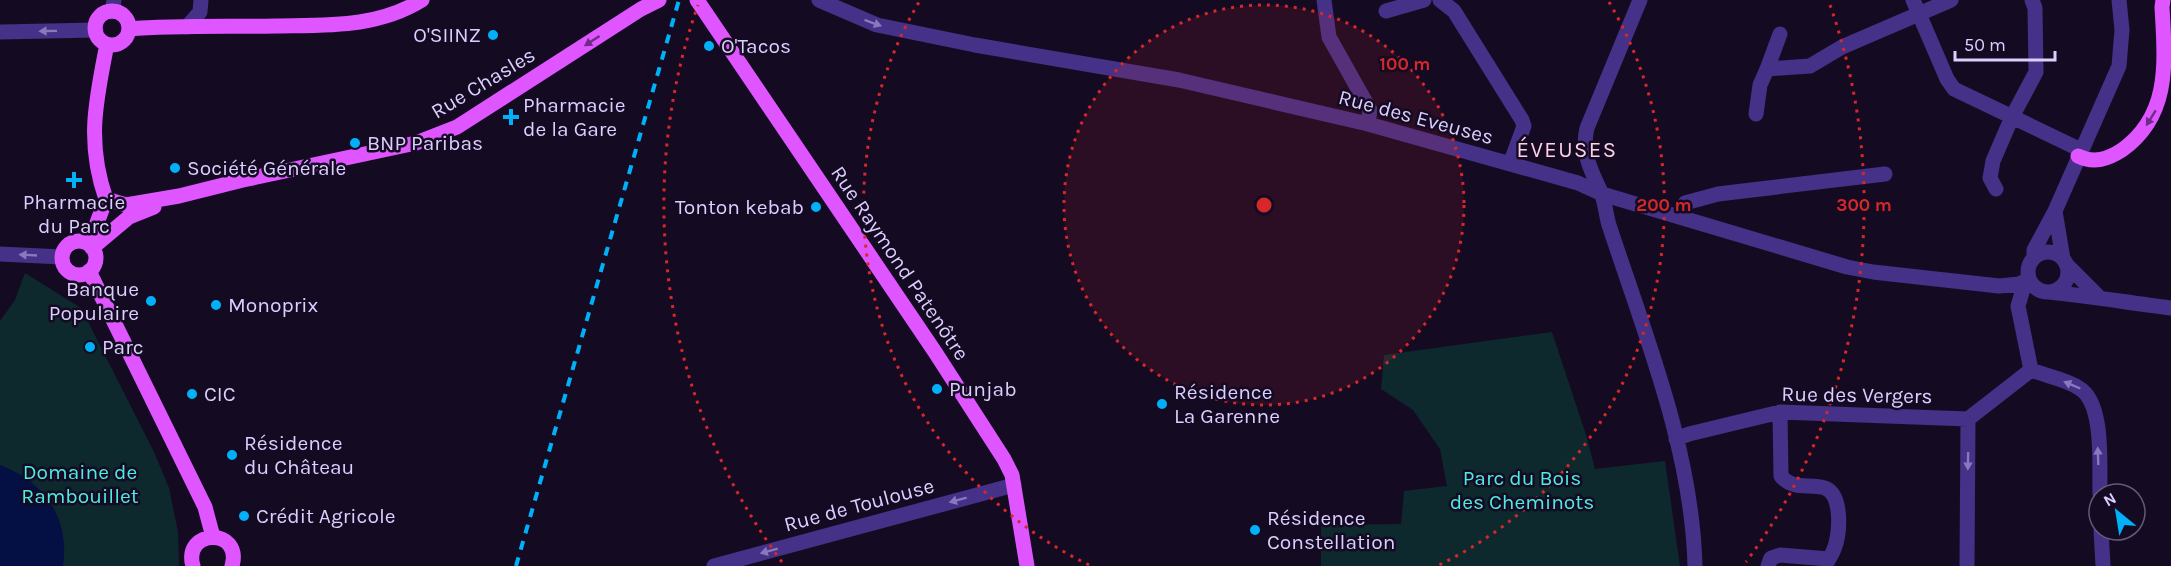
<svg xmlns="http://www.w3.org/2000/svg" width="2171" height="566" font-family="Karla,sans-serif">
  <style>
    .green { fill: #0e292e }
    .water { fill: #040f43 }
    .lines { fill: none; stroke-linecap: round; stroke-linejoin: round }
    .minor { stroke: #453187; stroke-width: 15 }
    .major { stroke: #df55ff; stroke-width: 15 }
    .rail { stroke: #00b1f9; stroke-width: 4; stroke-dasharray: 9 8; stroke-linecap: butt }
    .oneway { fill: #8978bd }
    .oneway2 { fill: #6f2c86 }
    .ring { fill: none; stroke: #d62828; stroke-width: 3; stroke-dasharray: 3 6 }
    .poi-dot { fill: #00b1f9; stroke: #140b23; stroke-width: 2 }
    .labels { text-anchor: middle; stroke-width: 5; stroke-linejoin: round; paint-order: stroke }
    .poi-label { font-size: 21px; fill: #dcceff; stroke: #140b23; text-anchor: start }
    .street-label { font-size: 21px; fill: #dcceff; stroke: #140b23 }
    .park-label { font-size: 21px; fill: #4debe1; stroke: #140b23 }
    .neighbourhood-label { font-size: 22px; letter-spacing: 1.5px; fill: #ffd0e5; stroke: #140b23 }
    .centre { fill: #d62828; stroke: #140b23; stroke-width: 3 }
    .ring-label { font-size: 18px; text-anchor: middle; font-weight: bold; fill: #d62828; stroke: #140b23; stroke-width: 5; stroke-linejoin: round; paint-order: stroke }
  </style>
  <rect width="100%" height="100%" fill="#140b23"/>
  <path class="green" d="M25 273 81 308 154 452 169 488 178 532 179 566H0V321L15 300Z
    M1552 332 1586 435 1595 469 1665 461 1680 566H1321V525L1401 524 1404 491 1447 486 1440 449 1413 410 1381 389 1384 355Z"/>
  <path class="water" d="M0 465C45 482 70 518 63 566H0Z"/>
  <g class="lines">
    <path class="minor" d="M819 0 877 25 975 45 1179 80 1368 124 1578 183 1602 194 1847 267 1873 272 1999 286 2019 284 2029 279
      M1324 0 1329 37 1370 110 1368 124
      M1440 0 1454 11 1522 120 1524 126 1510 164
      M1640 0 1587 128C1581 152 1591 171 1601 192 1605 202 1606 215 1609 225 1645 335 1692 449 1695 566
      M1913 0 1947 79 1954 89 2081 150
      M1386 11 1424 0
      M112 12 114 0
      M187 27 200 12 201 0
      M0 32 96 30
      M1780 34 1767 69 1810 66 1842 47 1951 0
      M1756 114 1760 85 1767 69
      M1996 189 1990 178 1993 161 2012 117 2036 72 2035 8 2032 0
      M2055 211 2063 259
      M1681 217 1682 208 1685 203 1718 194 1885 174
      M2028 272a20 20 0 1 1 40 0a20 20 0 1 1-40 0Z
      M0 254 62 257
      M2034 258V250L2055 211 2119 66 2122 30 2119 0
      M2066 264 2098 296
      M2031 283 2023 289 2018 306 2031 370
      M2049 292C2090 296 2130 303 2171 308
      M2031 370C2046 376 2066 379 2079 388 2105 403 2099 467 2100 494
      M1780 412 1781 476C1793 491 1810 483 1825 488 1843 495 1840 535 1834 549 1832 555 1828 560 1825 566
      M1676 439 1689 434 1780 412 1968 419
      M2101 530 2103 566
      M714 566 1014 485
      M1768 566 1771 558 1780 555 1829 559
      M1967 566 1968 419 2031 370"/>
    <path class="major" d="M697 0 935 352 1004 459 1012 475 1027 566
      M95 28a17 17 0 1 1 34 0a17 17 0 1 1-34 0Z
      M129 29C178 25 227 27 276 26 327 25 377 28 422 0
      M2078 156C2094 164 2108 159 2122 150 2171 115 2165 62 2162 7L2163 0
      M106 199 126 205 179 196 243 180 416 143 457 127 641 9 659 0
      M106 199C86 142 96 100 107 44
      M62 258a17 17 0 1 1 34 0a17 17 0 1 1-34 0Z
      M89 244 106 199
      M92 248 129 217 154 207
      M89 271 205 507 213 537
      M193 566C182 529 243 527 232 566"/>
    <path class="rail" d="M516 566 679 0"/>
  </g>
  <defs><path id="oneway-solid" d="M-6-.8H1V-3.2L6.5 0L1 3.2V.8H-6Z" transform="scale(1.5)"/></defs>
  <g class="oneway">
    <use href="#oneway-solid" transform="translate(873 23) rotate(20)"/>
    <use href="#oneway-solid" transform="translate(48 31) rotate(179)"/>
    <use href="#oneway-solid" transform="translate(28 255) rotate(-177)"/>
    <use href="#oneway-solid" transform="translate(2072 385) rotate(-157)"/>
    <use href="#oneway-solid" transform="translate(2098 456) rotate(-92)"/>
    <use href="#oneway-solid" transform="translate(1968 461) rotate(91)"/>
    <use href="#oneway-solid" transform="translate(958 500) rotate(165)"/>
    <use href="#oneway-solid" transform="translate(769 551) rotate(165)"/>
  </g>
  <g class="oneway2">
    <use href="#oneway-solid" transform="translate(592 41) rotate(147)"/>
    <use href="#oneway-solid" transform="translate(2151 118) rotate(122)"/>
  </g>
  <circle cx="1264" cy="205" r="200" fill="#d62828" fill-opacity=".12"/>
  <g class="ring">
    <circle cx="1264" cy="205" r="200"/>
    <path d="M1089 565A400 400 0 0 1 919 2M1609 2A400 400 0 0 1 1439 565"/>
    <path d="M782 562A600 600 0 0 1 698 5M1830 5A600 600 0 0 1 1746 562"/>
  </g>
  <g class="poi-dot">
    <circle cx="493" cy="35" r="6"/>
    <circle cx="709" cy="46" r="6"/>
    <path d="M508 108h6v6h6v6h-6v6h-6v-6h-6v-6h6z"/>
    <circle cx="355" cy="143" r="6"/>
    <circle cx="175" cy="168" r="6"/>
    <path d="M71 171h6v6h6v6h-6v6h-6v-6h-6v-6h6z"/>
    <circle cx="816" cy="207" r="6"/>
    <circle cx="151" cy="301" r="6"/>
    <circle cx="216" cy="305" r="6"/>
    <circle cx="90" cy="347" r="6"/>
    <circle cx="937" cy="389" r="6"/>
    <circle cx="192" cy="394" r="6"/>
    <circle cx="1162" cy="404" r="6"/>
    <circle cx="232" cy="455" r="6"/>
    <circle cx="244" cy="516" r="6"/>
    <circle cx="1255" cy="530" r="6"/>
  </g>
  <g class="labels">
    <g class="poi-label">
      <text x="481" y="42" text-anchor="end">O'SIINZ</text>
      <text x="721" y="53">O'Tacos</text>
      <text x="523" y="112">Pharmacie<tspan x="523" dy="24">de la Gare</tspan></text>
      <text x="367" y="150">BNP Paribas</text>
      <text x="187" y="175">Société Générale</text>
      <text x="74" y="209" text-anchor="middle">Pharmacie<tspan x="74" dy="24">du Parc</tspan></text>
      <text x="804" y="214" text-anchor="end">Tonton kebab</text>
      <text x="139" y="296" text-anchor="end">Banque<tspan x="139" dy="24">Populaire</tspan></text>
      <text x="228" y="312">Monoprix</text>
      <text x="102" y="354">Parc</text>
      <text x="949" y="396">Punjab</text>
      <text x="1174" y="399">Résidence<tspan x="1174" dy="24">La Garenne</tspan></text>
      <text x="204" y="401">CIC</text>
      <text x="244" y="450">Résidence<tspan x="244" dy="24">du Château</tspan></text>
      <text x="256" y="523">Crédit Agricole</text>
      <text x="1267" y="525">Résidence<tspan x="1267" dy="24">Constellation</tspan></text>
    </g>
    <g class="street-label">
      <text transform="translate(483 83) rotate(-31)" y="7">Rue Chasles</text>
      <text transform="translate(1416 117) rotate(15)" y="7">Rue des Eveuses</text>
      <text transform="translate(900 263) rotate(56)" y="7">Rue Raymond Patenôtre</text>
      <text transform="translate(1857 395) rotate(1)" y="7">Rue des Vergers</text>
      <text transform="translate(859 505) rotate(-15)" y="7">Rue de Toulouse</text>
    </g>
    <g class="park-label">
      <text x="80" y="479">Domaine de<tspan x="80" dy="24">Rambouillet</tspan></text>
      <text x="1522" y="485">Parc du Bois<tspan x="1522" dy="24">des Cheminots</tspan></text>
    </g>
    <g class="neighbourhood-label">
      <text x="1567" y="157">ÉVEUSES</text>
    </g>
  </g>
  <circle cx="1264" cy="205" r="9" class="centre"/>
  <g class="ring-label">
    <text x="1405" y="70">100 m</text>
    <text x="1664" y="211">200 m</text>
    <text x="1864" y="211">300 m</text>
  </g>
  <g transform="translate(2117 512) rotate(330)"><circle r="28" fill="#140b23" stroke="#64597b" stroke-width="1.5"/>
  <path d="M0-4.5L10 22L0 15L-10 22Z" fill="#00b1f9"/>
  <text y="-9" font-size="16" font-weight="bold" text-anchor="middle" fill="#dcceff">N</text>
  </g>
  <path d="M1955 51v9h100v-9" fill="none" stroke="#dcceff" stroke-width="3"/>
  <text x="1964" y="51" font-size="18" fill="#dcceff" stroke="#140b23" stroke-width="4.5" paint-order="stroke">50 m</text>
</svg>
